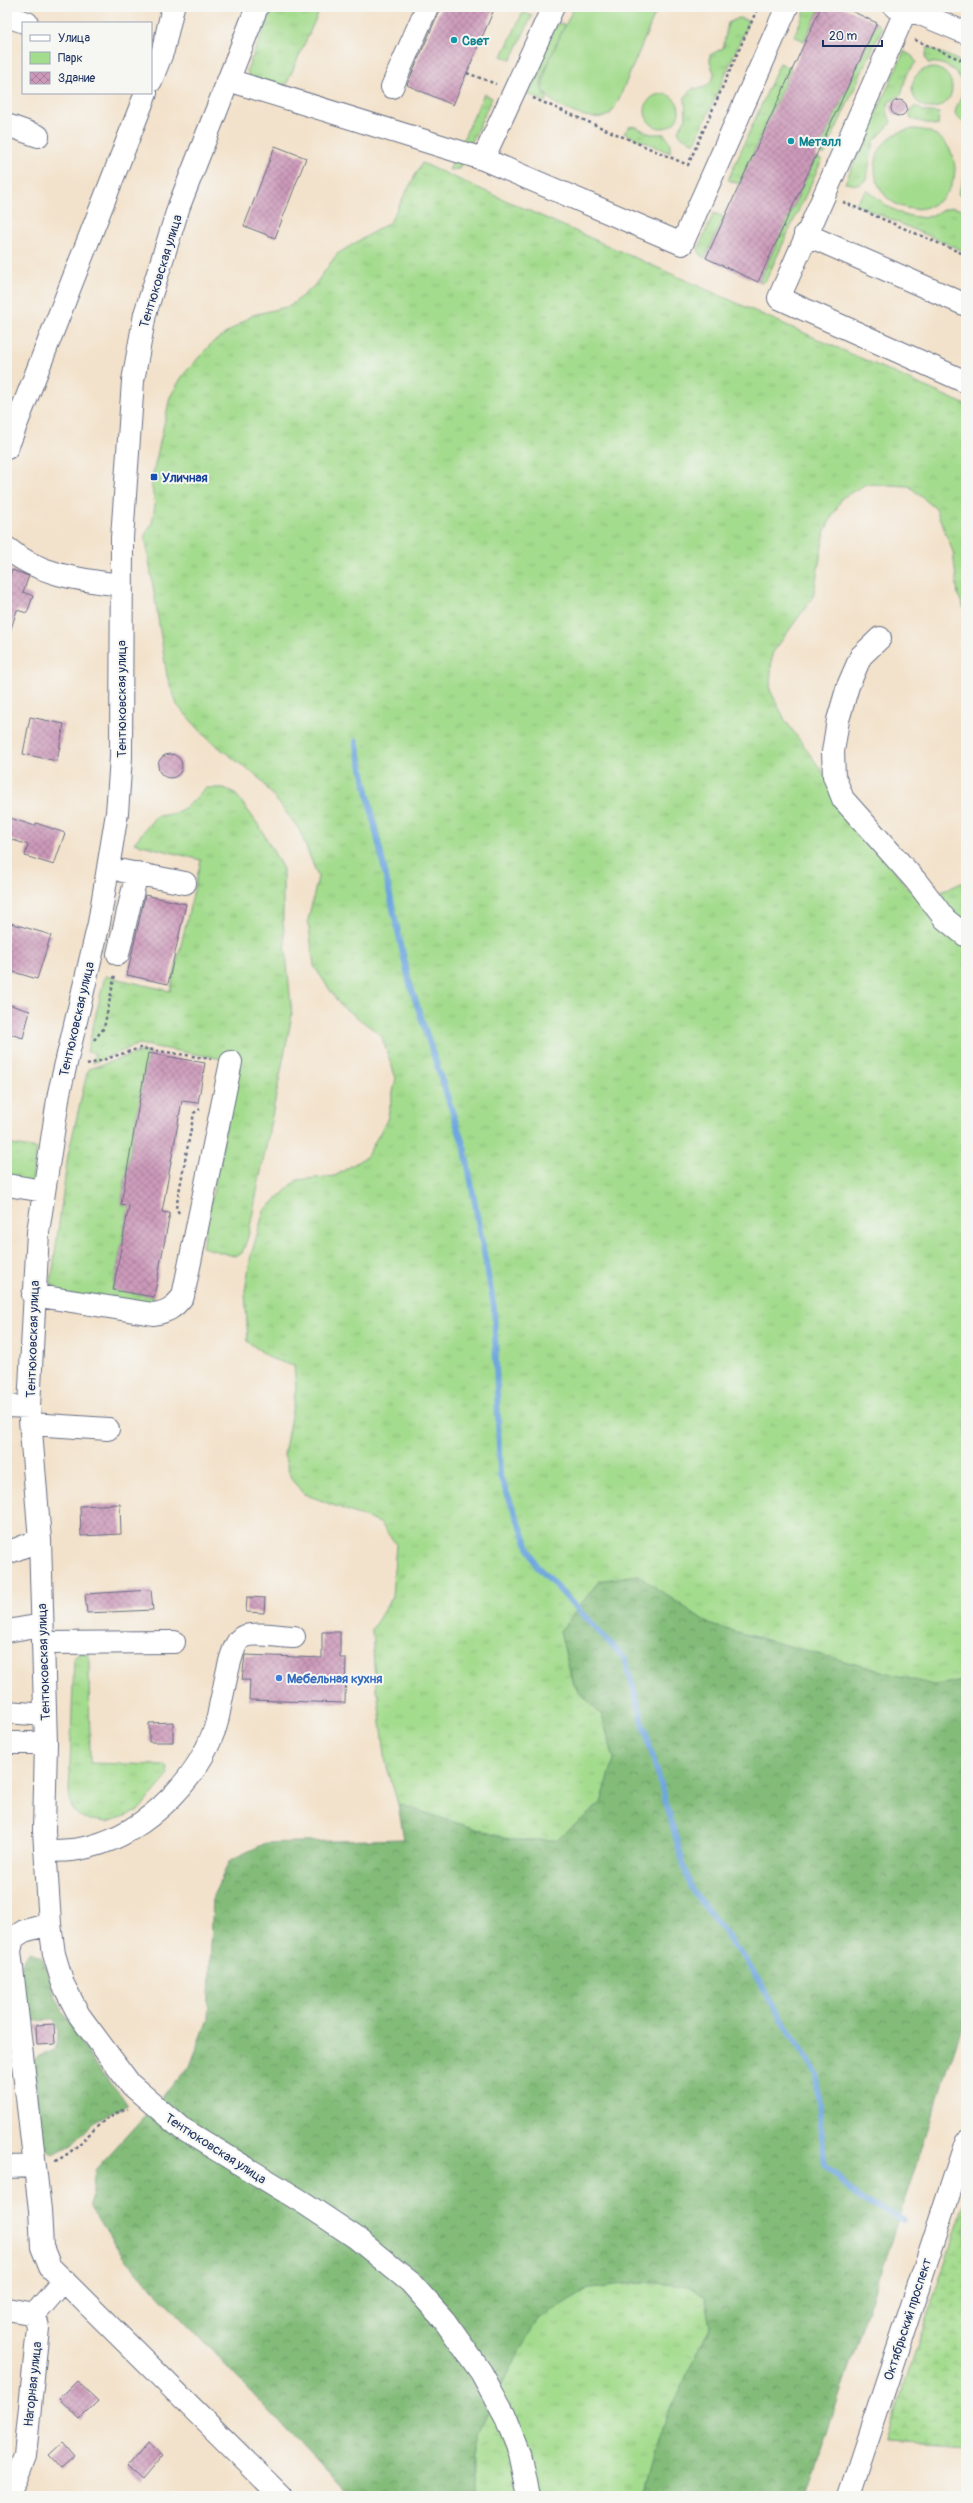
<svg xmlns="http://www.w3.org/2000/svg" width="973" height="2503" font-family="Pangolin,sans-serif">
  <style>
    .grass { fill: url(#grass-tufts); stroke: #608676 }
    .forest { fill: url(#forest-crowns); stroke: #4f766c }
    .wetland { fill: url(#wetland-marsh); stroke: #608676 }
    .green { fill: #a4dc8e; stroke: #608676 }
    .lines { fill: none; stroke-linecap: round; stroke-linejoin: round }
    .stream { stroke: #6fa7de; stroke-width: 6 }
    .building { fill: url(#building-cross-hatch) }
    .minor-casing { stroke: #676e84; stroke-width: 24 }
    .major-casing { stroke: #676e84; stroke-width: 24 }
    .path { stroke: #676e84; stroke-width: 2.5; stroke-dasharray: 3 3; stroke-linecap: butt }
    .minor { stroke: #fff; stroke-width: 22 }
    .major { stroke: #fff; stroke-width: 22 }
    .culture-dot { fill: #0f9aa8; stroke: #f6f6f2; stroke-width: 1.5 }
    .transit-dot { fill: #1a4fb4; stroke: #f6f6f2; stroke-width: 1.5 }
    .shop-dot { fill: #3f7fe0; stroke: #f6f6f2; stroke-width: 1.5 }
    .labels { text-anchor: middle; stroke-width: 4; stroke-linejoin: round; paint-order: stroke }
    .culture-label { font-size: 13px; font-weight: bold; fill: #0d838f; stroke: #f6f6f2; text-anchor: start }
    .street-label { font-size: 13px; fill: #1b2f5e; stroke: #f6f6f2 }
    .transit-label { font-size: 13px; font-weight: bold; fill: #164399; stroke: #f6f6f2; text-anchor: start }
    .shop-label { font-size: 13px; font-weight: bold; fill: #366cbe; stroke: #f6f6f2; text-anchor: start }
  </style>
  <defs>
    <pattern id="grass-tufts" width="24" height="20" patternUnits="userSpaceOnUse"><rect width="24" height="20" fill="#a4dc8e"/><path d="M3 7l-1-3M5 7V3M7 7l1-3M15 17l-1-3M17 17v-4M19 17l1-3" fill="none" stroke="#8dbd7d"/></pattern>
    <pattern id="forest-crowns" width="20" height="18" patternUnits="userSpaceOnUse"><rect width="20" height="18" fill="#83bc79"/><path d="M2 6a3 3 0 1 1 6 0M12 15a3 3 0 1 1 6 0" fill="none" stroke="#6a9966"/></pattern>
    <pattern id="wetland-marsh" width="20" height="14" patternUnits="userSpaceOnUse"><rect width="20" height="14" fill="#a4dc8e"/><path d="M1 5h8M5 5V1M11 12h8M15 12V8" fill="none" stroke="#8dbd7d"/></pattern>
    <pattern id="building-cross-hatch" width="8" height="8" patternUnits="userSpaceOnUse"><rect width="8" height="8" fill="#cc99b9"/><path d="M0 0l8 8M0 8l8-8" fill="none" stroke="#a57d9a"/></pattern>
  </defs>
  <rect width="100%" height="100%" fill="#f6f6f2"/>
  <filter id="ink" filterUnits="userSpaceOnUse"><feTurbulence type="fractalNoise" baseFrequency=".025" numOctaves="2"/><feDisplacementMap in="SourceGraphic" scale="8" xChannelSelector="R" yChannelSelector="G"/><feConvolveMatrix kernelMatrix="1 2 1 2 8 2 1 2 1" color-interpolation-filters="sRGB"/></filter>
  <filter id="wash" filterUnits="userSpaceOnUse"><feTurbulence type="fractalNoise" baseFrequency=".012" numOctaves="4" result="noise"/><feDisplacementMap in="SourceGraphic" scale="16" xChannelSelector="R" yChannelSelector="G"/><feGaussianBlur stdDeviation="0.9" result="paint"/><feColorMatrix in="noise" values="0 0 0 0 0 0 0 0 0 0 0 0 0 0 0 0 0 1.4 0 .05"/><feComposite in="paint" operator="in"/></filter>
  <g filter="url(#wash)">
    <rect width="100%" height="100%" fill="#f3e2cb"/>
    <path class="grass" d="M273 7H321L282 94 250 79 247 70Z
      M807 7H820L804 41 794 36Z
      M523 12 532 16 511 60 502 56Z
      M739 18 749 21 695 143 682 137 678 131 686 118 685 97 693 88C703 91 713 84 714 73L710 62V55L723 48 728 23Z
      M560 23 565 25 543 75 541 87 547 98 546 102 525 93 555 25Z
      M877 23 882 28 824 155 818 152Z
      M928 47 966 64V123L958 118 955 113C956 105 962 99 962 91 964 72 945 61 928 63L925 57Z
      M904 51 912 56 916 62 907 74 901 95 889 102 887 111 891 123 874 141 866 180 858 185 845 183Z
      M780 63 791 69 739 184 728 180Z
      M484 94 492 98 459 169 449 170Z
      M916 106 923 111 939 113 938 126 911 119 909 112Z
      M634 126 651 134H664L670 142V153L624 133 629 127Z
      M816 157 822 160 766 280 761 283 759 282Z
      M422 163 966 405V613L958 595 953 552 936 509 909 486 866 484 842 498 825 530 813 597 772 654 770 690 785 720 907 888 928 898 966 881V1686L606 1714 619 1759 605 1805 559 1845H508L398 1804 386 1763 374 1666 372 1629 392 1597 396 1544 380 1523 304 1494 291 1479 284 1455 296 1388 294 1366 272 1359 248 1342 245 1291 251 1255 264 1211 297 1180 335 1176 367 1156 387 1120 396 1078 381 1035 340 1005 314 966 308 920 318 877 299 829 260 779 208 739 177 705 167 676 145 535 152 523 155 505 151 483 170 397 183 375 212 343 253 315 290 306 314 286 337 254 390 222Z
      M966 173V201L958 194Z
      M867 190 887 206 904 215 925 218 951 207 964 210 966 252 855 204Z
      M714 213 724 217 705 258 701 256 698 249Z
      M205 788H224L235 793 260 827 283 869V922L292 1015 248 1237 242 1253 234 1256 202 1247 239 1062 139 1044 93 1063 95 1053 87 1052 105 976 170 991 201 860 134 843 156 816C181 814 188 807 205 788Z
      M140 1052 148 1053 121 1204 129 1206 113 1289 154 1297 151 1309 50 1291 68 1155 88 1069Z
      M7 1144 37 1149 32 1183 7 1179Z
      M82 1653H89L90 1763 163 1765 167 1768 168 1776 137 1812 107 1822 83 1819 72 1810 69 1792 74 1657Z
      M691 2281 709 2295 717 2326 651 2496H472V2434L535 2316 588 2283Z"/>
    <path class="forest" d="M637 1575 711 1625 933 1685 966 1681V2015L806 2496H645L642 2492 656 2439 711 2325 705 2297 689 2286 642 2282 589 2288 538 2319 516 2356 477 2435V2496H349L123 2257 90 2205 95 2170 190 2066 208 2019 213 1896 230 1860 266 1843 404 1839 398 1804 510 1840H557L601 1803 614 1759 602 1716 573 1685 560 1631 599 1581Z
      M30 1952 41 1956C47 1967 48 1979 53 1991 73 2034 96 2069 128 2104L93 2123 72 2145 52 2154 46 2150 39 2121 33 2061 39 2056 55 2050C59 2040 59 2030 54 2020L31 2021 25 2017C23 1996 13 1966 30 1952Z"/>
    <path class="wetland" d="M966 2199V2445L886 2440Z"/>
    <path class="green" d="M574 7H658L618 101C616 104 613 111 610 114 596 126 544 105 543 87 542 69 566 25 574 7Z
      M912 88a20 20 0 1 1 40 0a20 20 0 1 1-40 0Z
      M645 111a17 17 0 1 1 34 0a17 17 0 1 1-34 0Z
      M875 169a40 40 0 1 1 80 0a40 40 0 1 1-80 0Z"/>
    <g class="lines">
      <path class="stream" d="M356 741 409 981 465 1150 494 1307 500 1476 536 1565 625 1659 690 1887 747 1962 816 2074 825 2165 858 2197 903 2220"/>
    </g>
    <g id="blocks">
      <path class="building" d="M441 7H495L453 105 407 85Z
        M821 7H843L877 23 758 282 706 258Z
        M891 108a8 8 0 1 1 16 0a8 8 0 1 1-16 0Z
        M275 146 306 158 275 238 244 226Z
        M12 570 29 576 23 592 33 596 27 613 17 610 10 632H7V583Z
        M30 717 64 724 57 761 23 754Z
        M158 766a12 12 0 1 1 24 0a12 12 0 1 1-24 0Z
        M10 818 35 826 36 823 65 833 54 865 25 856 28 845 7 838Z
        M145 895 186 904 168 984 127 975Z
        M7 922 51 935 37 979 7 970Z
        M7 1004 30 1011 23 1038 7 1033Z
        M148 1053 205 1063 198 1103 182 1101 162 1212 170 1213 154 1297 113 1290 129 1206 121 1204Z
        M120 1504 121 1534 81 1536 80 1506Z
        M151 1590 153 1610 87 1613 85 1594Z
        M247 1597 265 1598 264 1613 246 1612Z
        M322 1632H340V1658H346L345 1703 249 1700 250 1680H242L245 1655 322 1658Z
        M173 1722V1742H149V1723Z
        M54 2024 55 2044 37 2045 36 2025Z
        M77 2381 98 2401 80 2419 59 2399Z
        M63 2442 75 2456 61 2468 49 2455Z
        M148 2442 163 2455 142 2480 127 2467Z"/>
    </g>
  </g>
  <g filter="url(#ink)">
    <use href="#blocks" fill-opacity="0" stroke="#676e84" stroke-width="1"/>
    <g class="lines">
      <g class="minor-casing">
        <path id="minor" d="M257 7 179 206 145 314 133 381 122 538 121 757 117 813 99 923 59 1093 38 1232 29 1407 40 1540 46 1743 44 1831 50 1924 54 1954 63 1984 79 2015 130 2084 181 2128 304 2203 355 2237 410 2282 444 2320 481 2372 506 2418 520 2453 529 2496
          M895 7 905 12 918 13 966 33
          M905 12 779 298 966 382
          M7 16 27 23
          M151 81 163 50 173 7
          M238 83 483 159 682 244 787 7
          M392 87 427 7
          M7 125 38 136
          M483 159 553 7
          M805 234 966 305
          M7 448 146 93
          M7 548C38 575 82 580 121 585
          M880 638 861 656 848 686 838 720 833 752 834 776 843 799 916 881 945 919 966 936
          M123 871 185 883
          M118 954 137 873
          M7 1185 44 1191
          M33 1295 153 1314C167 1312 174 1308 183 1296L231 1062
          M7 1406 29 1407
          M31 1424 108 1429
          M7 1553 40 1540
          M7 1631 42 1625
          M43 1643 174 1642
          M7 1712 45 1715
          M7 1743H46
          M45 1851C56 1851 68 1851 79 1849 138 1839 194 1786 214 1731 218 1721 219 1711 221 1701 225 1687 230 1647 241 1638 250 1631 282 1637 294 1637
          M50 1924 24 1931 13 1938 10 1951 40 2210 42 2247 50 2267 281 2496
          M7 2167 35 2166
          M7 2309 35 2314
          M7 2494 16 2479 25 2456 38 2328 35 2314 64 2280"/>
      </g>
      <g class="major-casing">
        <path id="major" d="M849 2496 966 2142"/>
      </g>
      <path class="path" d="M915 40 966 62
        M467 73 496 84
        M533 98 688 165 758 7
        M843 202 966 255
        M94 1040 104 1028 115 974
        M87 1065 140 1048 211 1059
        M179 1213 176 1208 194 1113 200 1109
        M7 1292 9 1293 7 1377
        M55 2161C82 2150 98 2115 128 2109"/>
      <use href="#minor" class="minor"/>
      <use href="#major" class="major"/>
    </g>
  </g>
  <g class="culture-dot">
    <circle cx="454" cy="40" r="4"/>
    <circle cx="791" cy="141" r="4"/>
  </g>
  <rect class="transit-dot" x="150" y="473" width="8" height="8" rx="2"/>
  <circle class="shop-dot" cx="279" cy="1678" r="4"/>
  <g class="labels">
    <g class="culture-label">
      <text x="462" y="45">Свет</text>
      <text x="799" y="146">Металл</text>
    </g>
    <g class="street-label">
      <text transform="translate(160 271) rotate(-73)" y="5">Тентюковская улица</text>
      <text transform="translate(121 699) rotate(-90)" y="5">Тентюковская улица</text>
      <text transform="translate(76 1019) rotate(-77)" y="5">Тентюковская улица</text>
      <text transform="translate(32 1339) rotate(-88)" y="5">Тентюковская улица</text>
      <text transform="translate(43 1662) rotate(-92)" y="5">Тентюковская улица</text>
      <text transform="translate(216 2148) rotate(33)" y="5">Тентюковская улица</text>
      <text transform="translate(907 2319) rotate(-72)" y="5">Октябрьский проспект</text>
      <text transform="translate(32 2384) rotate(-84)" y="5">Нагорная улица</text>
    </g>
    <g class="transit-label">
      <text x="162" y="482">Уличная</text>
    </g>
    <g class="shop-label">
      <text x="287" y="1683">Мебельная кухня</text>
    </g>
  </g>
  <rect width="973" height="2503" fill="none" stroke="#f6f6f2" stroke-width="24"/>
  <rect x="22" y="22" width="130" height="72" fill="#f6f6f2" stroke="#9ea6b7"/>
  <rect x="30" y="35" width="20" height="6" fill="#ffffff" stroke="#9ea6b7"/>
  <text x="58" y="42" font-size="12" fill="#1b2f5e">Улица</text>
  <rect x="30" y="52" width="20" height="12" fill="#a4dc8e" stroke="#9ea6b7"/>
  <text x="58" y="62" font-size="12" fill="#1b2f5e">Парк</text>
  <rect x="30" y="72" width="20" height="12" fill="url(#building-cross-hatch)" stroke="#9ea6b7"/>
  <text x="58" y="82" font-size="12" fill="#1b2f5e">Здание</text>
  <path d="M823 40v6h59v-6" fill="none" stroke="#1b2f5e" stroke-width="2"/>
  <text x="829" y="40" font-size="12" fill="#1b2f5e" stroke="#f6f6f2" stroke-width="3" paint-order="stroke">20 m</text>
</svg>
